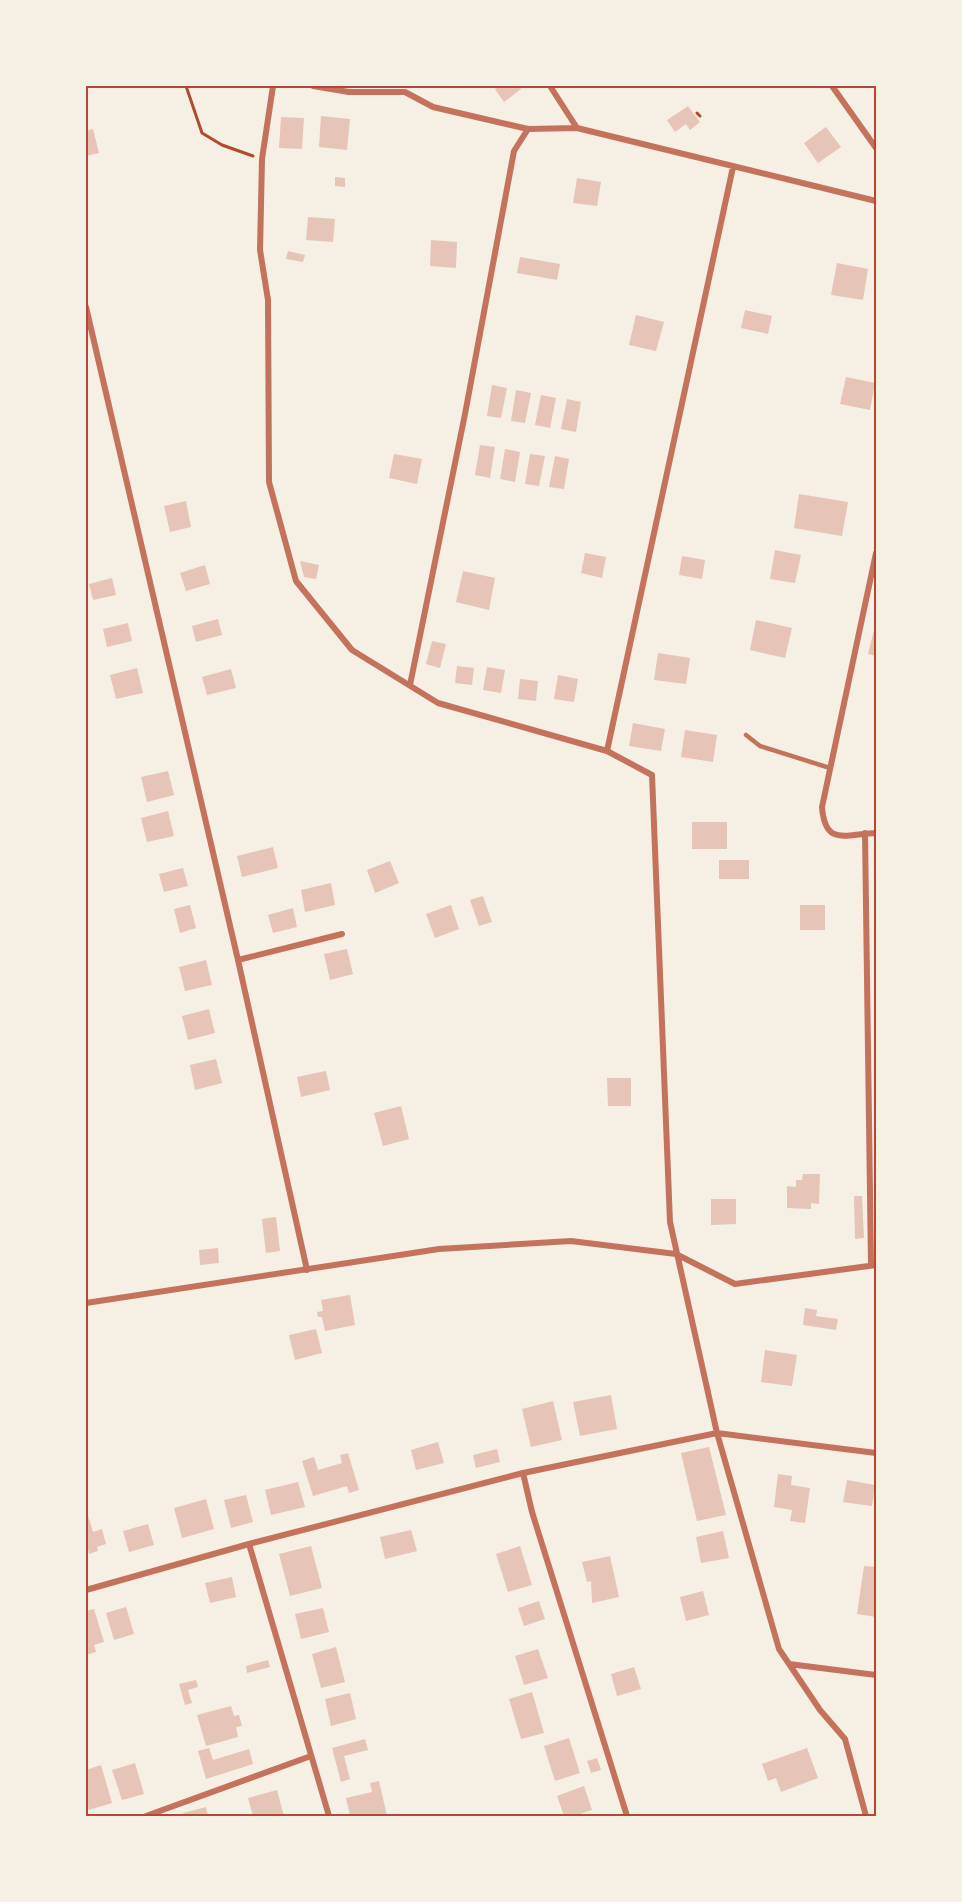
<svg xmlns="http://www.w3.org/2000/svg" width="962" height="1902" font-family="Helvetica,sans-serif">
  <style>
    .building { fill: #e6c5b7 }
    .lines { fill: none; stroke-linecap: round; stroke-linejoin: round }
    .path { stroke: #b5482f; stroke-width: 3 }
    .service { stroke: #c5725c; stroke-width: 4.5 }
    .minor { stroke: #c5725c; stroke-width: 6 }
    .neatline { fill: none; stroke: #b5482f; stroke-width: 2 }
  </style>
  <rect width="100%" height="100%" fill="#f6efe4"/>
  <path class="building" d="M500 86H519L521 89 504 102 495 89Z
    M688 106 700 122 690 130 686 124 675 132 667 120Z
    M321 116 350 119 347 150 319 147Z
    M281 117 304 118 302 149 279 148Z
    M826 127 841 147 818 163 804 143Z
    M93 129 99 153 86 156V131Z
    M335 177 345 178V187L335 186Z
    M577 178 601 182 597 206 573 203Z
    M308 217 335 219 333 242 306 240Z
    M431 240 457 242 456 268 430 266Z
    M288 251 305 255 303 262 286 259Z
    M520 257 560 264 557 280 517 273Z
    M837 263 868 269 863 300 831 295Z
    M745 310 772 316 768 334 741 328Z
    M636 315 664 322 656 351 629 345Z
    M846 377 875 383 870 410 840 404Z
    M492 385 507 388 501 418 487 416Z
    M516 390 531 393 525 423 511 421Z
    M541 395 556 398 550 428 535 425Z
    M567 399 581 402 576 432 561 429Z
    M480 445 495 447 490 478 475 475Z
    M505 449 520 452 515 482 500 479Z
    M394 454 422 459 417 484 389 478Z
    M530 454 545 456 539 486 525 484Z
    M555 456 569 459 564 489 549 487Z
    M799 494 848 502 842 536 794 528Z
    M186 501 191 527 170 532 164 506Z
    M775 550 801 555 795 583 770 579Z
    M585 553 606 557 602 578 581 573Z
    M682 556 705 560 702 579 679 575Z
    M300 561 319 565 316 579 304 577Z
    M205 565 210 584 186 591 180 573Z
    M463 571 495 578 489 610 456 602Z
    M112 578 116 595 93 600 89 584Z
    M218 619 222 635 196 642 192 626Z
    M756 620 792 628 785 658 750 650Z
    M876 622V656L868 654Z
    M128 623 132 641 107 647 103 629Z
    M432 641 446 644 440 668 426 664Z
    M658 653 690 658 686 684 654 680Z
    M457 666 474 668 472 685 455 683Z
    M487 667 505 670 501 693 483 690Z
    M137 668 143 693 116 699 110 675Z
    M231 669 236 688 207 695 202 677Z
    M558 675 578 679 574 702 554 699Z
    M520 679 538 681 536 701 518 699Z
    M633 723 665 729 661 751 629 746Z
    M685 730 717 735 713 762 681 757Z
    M168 771 174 795 147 802 141 777Z
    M168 811 174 836 147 842 141 818Z
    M692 822H727V849H692Z
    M273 847 278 868 242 877 237 856Z
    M719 860H749V879H719Z
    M390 861 399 883 375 893 367 870Z
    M183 868 188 886 164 892 159 874Z
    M331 883 335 905 305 912 301 890Z
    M483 896 492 922 479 926 470 900Z
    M190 905 196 928 180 933 174 909Z
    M451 905 459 929 435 938 426 914Z
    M800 905H825V930H800Z
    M293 908 297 927 273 933 268 915Z
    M347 949 353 974 330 980 324 954Z
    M206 960 212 985 185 991 179 967Z
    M209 1009 215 1033 188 1040 182 1016Z
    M216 1059 222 1083 195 1090 190 1065Z
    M326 1071 330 1090 301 1097 297 1077Z
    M607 1078H631V1106H608Z
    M401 1106 409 1139 383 1146 374 1113Z
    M803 1174H820L819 1204 811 1203V1209L787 1208V1186L796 1187V1180H802Z
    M854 1196H862L864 1238 855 1239Z
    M711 1199H736V1224L711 1225Z
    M276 1217 280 1251 266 1253 262 1219Z
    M218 1248 219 1263 200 1265 199 1250Z
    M350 1295 355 1325 325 1331 322 1317H318L317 1312 323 1311 321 1300Z
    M805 1308 817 1310 816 1316 838 1319 836 1330 803 1325Z
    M316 1329 322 1353 295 1360 289 1335Z
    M765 1350 797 1355 792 1386 761 1382Z
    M611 1395 617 1429 580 1436 573 1402Z
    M553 1401 562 1440 531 1447 522 1409Z
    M438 1442 444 1463 416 1470 411 1450Z
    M709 1447 726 1515 697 1521 681 1453Z
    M497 1449 500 1462 476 1468 473 1455Z
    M348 1453 359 1490 349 1493 347 1486 313 1496 302 1461 314 1457 318 1470 342 1463 340 1455Z
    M778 1474 792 1476 791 1485 810 1488 805 1523 790 1521 792 1510 774 1507Z
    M847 1480 875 1485 872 1506 843 1502Z
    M298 1482 305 1507 271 1515 265 1490Z
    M246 1495 253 1522 231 1528 224 1500Z
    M206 1499 214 1529 182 1538 174 1508Z
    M88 1515 93 1532 102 1529 106 1544 97 1547 98 1551 89 1554 88 1549 86 1550V1516Z
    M148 1524 154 1545 129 1552 123 1531Z
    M411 1530 417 1551 385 1559 380 1537Z
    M723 1531 729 1558 701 1563 696 1537Z
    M311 1546 322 1588 290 1596 279 1554Z
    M520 1546 532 1585 508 1592 496 1554Z
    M610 1556 619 1597 592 1603 591 1581 587 1582 582 1562Z
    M864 1566 876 1567V1617L857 1614Z
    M232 1577 236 1597 210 1603 205 1583Z
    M703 1591 709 1615 686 1621 680 1597Z
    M539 1601 545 1619 524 1626 518 1608Z
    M126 1607 134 1634 114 1640 106 1613Z
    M323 1608 329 1632 301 1639 295 1614Z
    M94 1609 104 1642 94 1645 96 1652 86 1655V1611Z
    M336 1647 345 1682 321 1688 312 1654Z
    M538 1649 548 1678 524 1685 515 1656Z
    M268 1660 270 1667 247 1673 246 1666Z
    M634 1667 641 1689 617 1696 611 1674Z
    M196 1680 198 1687 188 1690 192 1703 185 1705 179 1684Z
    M532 1692 544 1733 521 1739 509 1699Z
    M350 1693 356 1719 331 1726 325 1699Z
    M231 1706 234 1716 239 1715 242 1726 236 1727 238 1737 206 1746 197 1715Z
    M569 1738 580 1773 555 1781 544 1746Z
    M365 1739 368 1750 344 1756 350 1779 341 1782 332 1748Z
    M209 1748 213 1760 249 1749 253 1764 206 1779 198 1751Z
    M807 1748 818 1778 781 1792 776 1778 768 1781 762 1764Z
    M597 1758 601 1770 591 1773 587 1761Z
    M135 1763 144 1794 122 1800 112 1770Z
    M101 1765 112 1803 89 1810 86 1798V1770Z
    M379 1781 387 1816H350L346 1798 372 1792 370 1783Z
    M584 1786 592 1810 574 1816H564L557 1796Z
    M277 1790 284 1816H253L248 1798Z
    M206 1807 208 1816H184L183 1813Z"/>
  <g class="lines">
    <path class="path" d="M186 86 202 133 222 145 253 156
      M697 113 700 116"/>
    <path class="service" d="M746 735 760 746 830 768"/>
    <path class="minor" d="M313 86 349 92H405L433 107 528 129 577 128 876 201
      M550 86 577 128
      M832 86 876 148
      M86 307 238 960 307 1270
      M876 553 822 807C825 847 846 834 876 833
      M410 685 465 414 514 151 528 129
      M607 751 733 167
      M865 833 871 1265
      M238 960 342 934
      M86 1303 439 1249 571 1241 676 1254 735 1284 876 1265
      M523 1473 532 1512 627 1816
      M249 1544 329 1816
      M86 1590 249 1544 523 1473 717 1433 670 1222 652 775 607 751 438 703 352 650 296 581 269 482 268 300 260 250 262 159 273 86
      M789 1664 876 1675
      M146 1816 311 1756
      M866 1816 845 1739 820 1710 779 1649 717 1433 876 1453"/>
  </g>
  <rect width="962" height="1902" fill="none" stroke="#f6efe4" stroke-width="174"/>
  <rect x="87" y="87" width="788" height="1728" class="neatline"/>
</svg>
